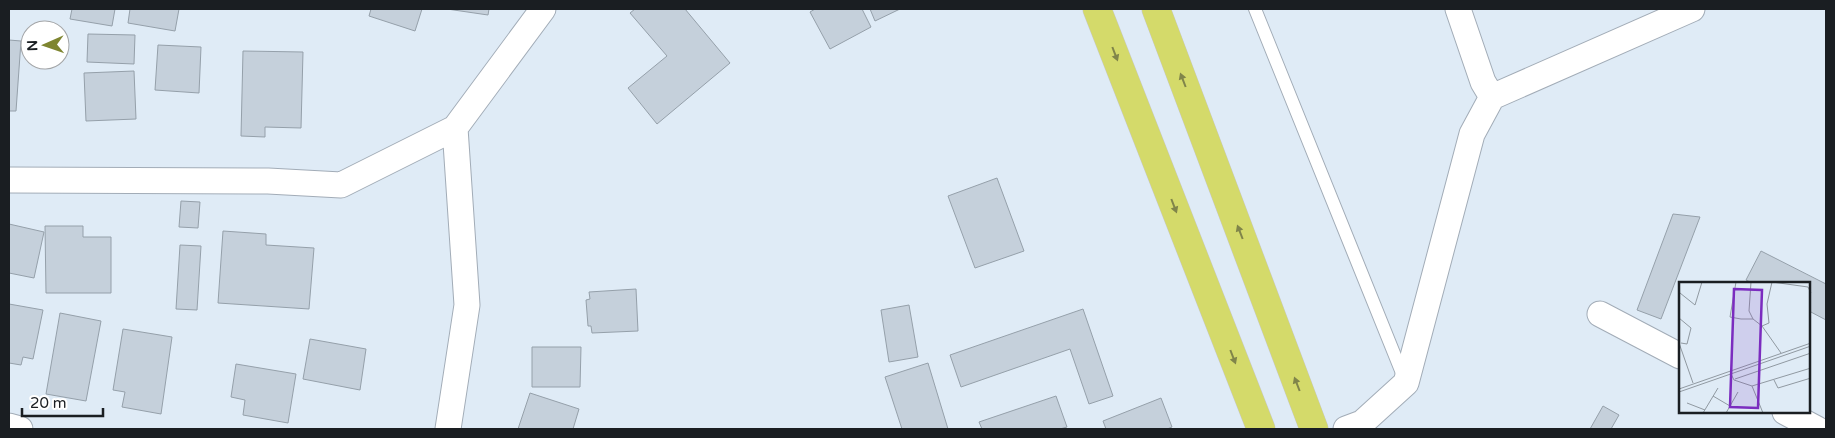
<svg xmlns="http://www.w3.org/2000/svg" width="1835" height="438" font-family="'Varela Round',sans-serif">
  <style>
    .building { fill: #c5d0db; stroke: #95a0aa }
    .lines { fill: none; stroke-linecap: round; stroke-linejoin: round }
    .lane-casing { stroke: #a2acb7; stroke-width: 14 }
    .street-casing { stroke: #a2acb7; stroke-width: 27 }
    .primary-casing { stroke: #c8c9ca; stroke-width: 29 }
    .lane { stroke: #fff; stroke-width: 12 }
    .street { stroke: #fff; stroke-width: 25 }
    .primary { stroke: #d4da6a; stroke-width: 28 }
    .oneway { fill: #80854a }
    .inset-road { fill: none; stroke: #9099a1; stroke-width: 1 }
    .view { fill: #7b2cbf; fill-opacity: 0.15; stroke: #7b2cbf; stroke-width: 2.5 }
    .inset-edge { fill: none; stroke: #1a1e22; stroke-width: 2.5 }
  </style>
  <rect width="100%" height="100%" fill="#dfebf6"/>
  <path class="building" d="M72 9H115L112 26 70 19Z
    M130 9H179L175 31 128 23Z
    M371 9H422L415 31 369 16Z
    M447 9H489L488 15Z
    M635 9H685L730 63 657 124 628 88 667 56 630 13Z
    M815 9H862L871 27 830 49 810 12Z
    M870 9H900L875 21Z
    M88 34 135 35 134 64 87 62Z
    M9 40 21 41 16 111H9Z
    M158 45 201 47 199 93 155 90Z
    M243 51 303 52 301 128 265 127V137L241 136Z
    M134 71 136 119 86 121 84 73Z
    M997 178 1024 251 975 268 948 196Z
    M181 201 200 202 198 228 179 227Z
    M1673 214 1700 217 1661 319 1637 310Z
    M9 224 44 232 34 278 9 273Z
    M45 226H83V237H111V293H46Z
    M223 231 266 234V245L314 248 309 309 218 303Z
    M180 245 201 246 197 310 176 309Z
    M1761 251 1826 284V320L1809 311V283H1752L1746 280Z
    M636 289 638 331 592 333 591 326H588L586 300 590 299 589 292Z
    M9 304 43 310 33 359 23 357 21 365 9 363Z
    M909 305 918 357 889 362 881 310Z
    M1083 309 1113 396 1089 404 1070 349 961 387 950 355Z
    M60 313 101 321 86 401 46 394Z
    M123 329 172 337 161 414 122 407 125 392 113 390Z
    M310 339 366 349 360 390 303 379Z
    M532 347H581L580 387H532Z
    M928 363 948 429H902L885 377Z
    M236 364 296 374 288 423 243 415 245 400 231 397Z
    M530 393 579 409 573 429H518Z
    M1056 396 1067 427 1060 429H982L979 422Z
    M1161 398 1172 427 1167 429H1106L1103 421Z
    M1603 406 1619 415 1611 429H1590Z"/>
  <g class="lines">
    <g class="lane-casing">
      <path id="lane" d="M1255 9 1404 378"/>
    </g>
    <g class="street-casing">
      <path id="street" d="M1492 97 1692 9
        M455 128 543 9
        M9 180 268 181 341 185 455 128 467 305 448 429
        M1600 314 1680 356
        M1785 412 1817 429
        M9 426 20 429
        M1346 429 1362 423 1406 383 1472 134 1492 97 1483 82 1458 9"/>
    </g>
    <g class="primary-casing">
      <path id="primary" d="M1097 9 1261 429
        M1156 9 1314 429"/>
    </g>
    <use href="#lane" class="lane"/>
    <use href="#street" class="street"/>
    <use href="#primary" class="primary"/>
  </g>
  <defs><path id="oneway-solid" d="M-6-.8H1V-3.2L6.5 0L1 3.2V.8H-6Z" transform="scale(1.25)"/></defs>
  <g class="oneway">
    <use href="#oneway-solid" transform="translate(1115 54) rotate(69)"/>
    <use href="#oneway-solid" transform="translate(1183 80) rotate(-111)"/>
    <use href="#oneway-solid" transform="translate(1174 206) rotate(69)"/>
    <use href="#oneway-solid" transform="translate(1240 232) rotate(-111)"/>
    <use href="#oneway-solid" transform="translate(1233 357) rotate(69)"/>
    <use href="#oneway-solid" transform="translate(1297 384) rotate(-111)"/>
  </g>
  <g transform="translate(1679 282)">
    <rect width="131" height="131" fill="#dfebf6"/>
    <path class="inset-road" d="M57 0 51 35 62 37H74L70 29 72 0M93 0 129 5 132 11M1 11 16 23 23 0M0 36 12 46 8 62 2 61M74 37 83 44 90 41 88 22 93 0M83 44 102 71M0 61 14 101M52 92 55 98 73 104 132 86M56 97 132 71M95 98 99 106 132 96M73 104 84 131M0 107 132 61M0 110 132 64M34 114 51 124M8 121 26 128M24 131 39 106M47 131 59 110"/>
    <path class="view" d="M55 7 83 8 79 126 51 125Z"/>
    <rect width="131" height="131" class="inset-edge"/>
  </g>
  <rect width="1835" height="438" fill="none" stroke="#1a1e22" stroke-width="20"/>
  <g transform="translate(45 45) rotate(268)"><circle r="24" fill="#ffffff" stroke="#a3a5a7"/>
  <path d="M0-4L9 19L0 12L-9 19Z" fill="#7e8530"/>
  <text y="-8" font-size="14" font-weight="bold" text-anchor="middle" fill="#1a1e22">N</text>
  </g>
  <path d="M22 408v8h81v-8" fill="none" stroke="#1a1e22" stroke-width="2.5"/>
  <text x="30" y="408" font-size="15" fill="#1a1e22" stroke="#ffffff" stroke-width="4" paint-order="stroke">20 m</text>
</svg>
